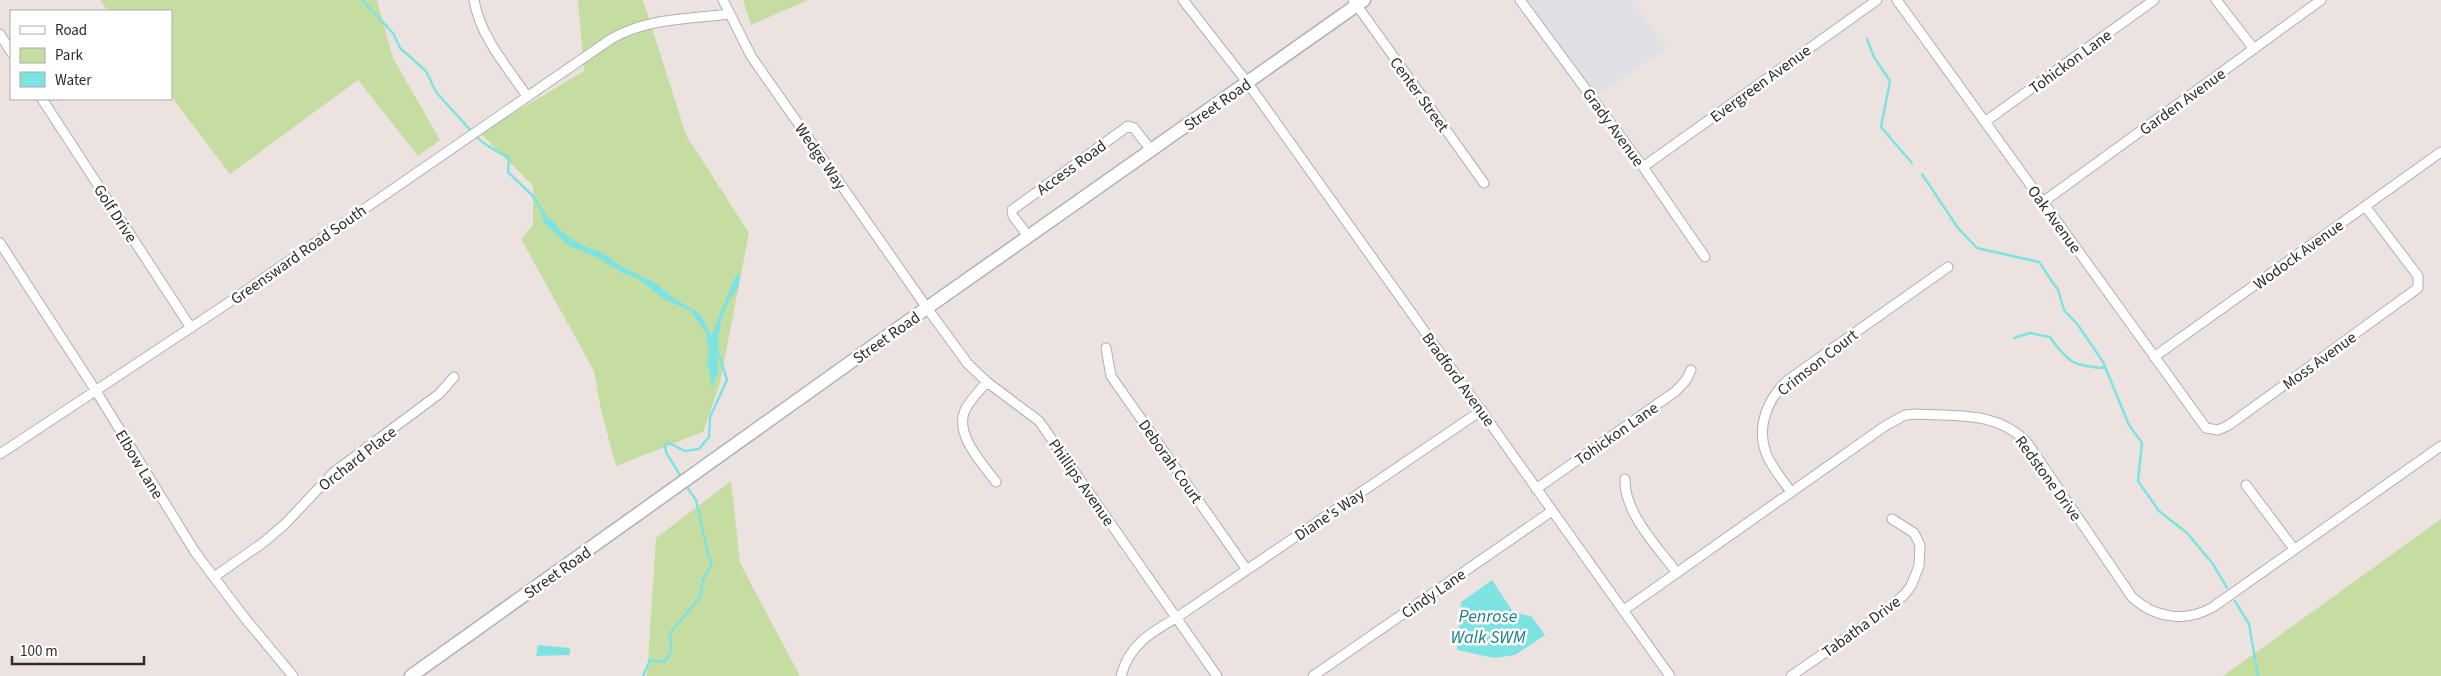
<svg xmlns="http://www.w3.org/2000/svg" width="2441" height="676" font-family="'Source Sans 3',sans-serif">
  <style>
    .industrial { fill: #dfdfe5 }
    .green { fill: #c6dda2 }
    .water { fill: #7de3e2 }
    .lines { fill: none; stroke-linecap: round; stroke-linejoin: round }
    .stream { stroke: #7de3e2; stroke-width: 2.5 }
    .minor-casing { stroke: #acb1b7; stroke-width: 11 }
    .secondary-casing { stroke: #acb1b7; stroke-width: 15 }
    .minor { stroke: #fff; stroke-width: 9 }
    .secondary { stroke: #fff; stroke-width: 12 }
    .labels { text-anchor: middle; stroke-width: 5; stroke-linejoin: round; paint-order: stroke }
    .street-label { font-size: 16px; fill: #2c2c2c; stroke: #fff }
    .water-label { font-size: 18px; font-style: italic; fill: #1a828a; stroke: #fff }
  </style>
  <rect width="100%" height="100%" fill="#ece3e0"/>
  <path class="industrial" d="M1526 0H1630L1666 48 1597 95Z"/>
  <path class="green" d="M100 0H377L393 58 440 140 418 156 358 80 230 174 171 96V11H108Z
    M578 0H643L686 135 749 233 720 383 703 432 616 466 601 410 594 371 521 239 533 225V186L480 133 584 71Z
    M743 0H808L751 25Z
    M731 481 740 563 800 676H647L656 538Z
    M2441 519V676H2223Z"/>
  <path class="water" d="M540 211 553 221 568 240 603 253 621 266 657 284 675 299 693 309 701 315 711 336 734 279 740 273 739 286 730 299 721 321 717 349 718 373 712 388 707 361 709 351 705 328 693 312 663 299 634 275 624 273 604 260 569 246 545 224Z
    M1492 580 1513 612 1531 616 1545 635 1515 655 1494 658 1457 650 1461 602Z
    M538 645 570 648V655L536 656Z"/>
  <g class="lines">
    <path class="stream" d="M362 0 393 33 400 48 426 71 436 92 472 132
      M1867 39 1874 57 1890 81 1881 127 1912 163
      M476 136C484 146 498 151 509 158L508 172 532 195 545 215
      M1922 174 1958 228 1977 248 2039 262 2058 290 2064 310 2078 325 2103 362 2129 425 2142 443 2138 481 2159 511 2187 533 2213 564 2227 588
      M560 232 581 246
      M594 254 615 267
      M621 271 635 276
      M692 311 705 329
      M2014 338 2030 333 2050 337C2068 363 2075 367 2106 368
      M681 477 666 452 665 445 669 443 685 451 699 449 709 437 710 417 727 380 716 346
      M2235 601 2249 624 2258 676
      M643 676 650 660 664 662 669 656 671 649 670 633 700 597 703 580 712 563 708 554 696 500 685 484"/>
    <g class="minor-casing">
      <path id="minor" d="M474 0C480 36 507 67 527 96
        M723 0 751 56 927 308 968 364 987 382 1039 421 1217 676
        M1183 0 1247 82 1670 676
        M1353 0 1484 183
        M1520 0 1643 167 1705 257
        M1897 0 2206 428 2218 430 2229 425 2418 288V276L2365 206
        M2216 0 2254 49
        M0 34 11 52
        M42 99 191 328
        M1986 121 2154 0
        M1643 167 1877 0
        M2043 202 2321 0
        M1028 236 1013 216 1012 210 1128 126 1134 128 1151 150
        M0 243 96 391 195 552 244 617 293 676
        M1106 348 1111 376 1247 570
        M2154 357 2441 152
        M987 382C979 391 970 400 965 410 954 435 983 464 996 482
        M0 454 222 307 611 39C646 18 690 19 729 14
        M1625 479C1624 513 1657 546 1677 573
        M2246 485 2294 549
        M1536 489 1676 391 1686 380 1691 370
        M1791 492C1783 480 1771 467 1766 453 1756 426 1768 398 1788 380L1948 267
        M214 577 264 542 286 523 334 472 439 394 454 377
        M1624 610 1885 426 1905 415 1917 414C1958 417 1995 411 2026 441L2132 597C2154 618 2186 623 2213 607L2441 446
        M1121 676C1129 645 1150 633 1176 618L1482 410
        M1313 676 1552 511
        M1791 676 1885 611 1904 595 1911 586 1919 566 1920 545 1914 533 1892 519"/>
    </g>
    <g class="secondary-casing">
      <path id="secondary" d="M411 676 897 329 1364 0"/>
    </g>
    <use href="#minor" class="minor"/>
    <use href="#secondary" class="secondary"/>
  </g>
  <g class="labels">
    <g class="street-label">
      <text transform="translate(2070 61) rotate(-36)" y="6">Tohickon Lane</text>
      <text transform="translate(1760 83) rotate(-36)" y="6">Evergreen Avenue</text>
      <text transform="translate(1420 94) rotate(54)" y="6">Center Street</text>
      <text transform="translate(2182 101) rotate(-36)" y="6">Garden Avenue</text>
      <text transform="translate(1217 104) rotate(-35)" y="6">Street Road</text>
      <text transform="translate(1614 127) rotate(54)" y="6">Grady Avenue</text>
      <text transform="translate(821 156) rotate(55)" y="6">Wedge Way</text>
      <text transform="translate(1071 167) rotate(-36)" y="6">Access Road</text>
      <text transform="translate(116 213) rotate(57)" y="6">Golf Drive</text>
      <text transform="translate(2055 219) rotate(54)" y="6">Oak Avenue</text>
      <text transform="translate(298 254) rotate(-35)" y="6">Greensward Road South</text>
      <text transform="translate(2298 254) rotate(-36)" y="6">Wodock Avenue</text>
      <text transform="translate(886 337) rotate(-35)" y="6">Street Road</text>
      <text transform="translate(2319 360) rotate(-36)" y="6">Moss Avenue</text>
      <text transform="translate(1817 362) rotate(-38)" y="6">Crimson Court</text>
      <text transform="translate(1459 379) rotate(54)" y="6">Bradford Avenue</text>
      <text transform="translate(1616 433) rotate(-35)" y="6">Tohickon Lane</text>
      <text transform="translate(357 458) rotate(-38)" y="6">Orchard Place</text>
      <text transform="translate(1171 461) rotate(55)" y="6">Deborah Court</text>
      <text transform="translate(140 464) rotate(59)" y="6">Elbow Lane</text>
      <text transform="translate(2049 478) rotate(54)" y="6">Redstone Drive</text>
      <text transform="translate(1082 482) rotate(55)" y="6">Phillips Avenue</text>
      <text transform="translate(1329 514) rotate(-34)" y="6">Diane's Way</text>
      <text transform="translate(557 572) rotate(-35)" y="6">Street Road</text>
      <text transform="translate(1433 593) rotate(-35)" y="6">Cindy Lane</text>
      <text transform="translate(1861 626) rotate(-36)" y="6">Tabatha Drive</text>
    </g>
    <g class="water-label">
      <text x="1488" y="622">Penrose<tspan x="1488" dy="21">Walk SWM</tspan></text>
    </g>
  </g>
  <rect x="10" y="10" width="162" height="90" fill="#ffffff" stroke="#ababab"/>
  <rect x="20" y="26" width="25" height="8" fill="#ffffff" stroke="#ababab"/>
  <text x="55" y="35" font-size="15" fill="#2c2c2c">Road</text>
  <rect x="20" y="48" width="25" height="15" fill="#c6dda2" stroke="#ababab"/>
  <text x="55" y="60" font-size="15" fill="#2c2c2c">Park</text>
  <rect x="20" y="72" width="25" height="15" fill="#7de3e2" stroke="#ababab"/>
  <text x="55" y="85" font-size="15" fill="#2c2c2c">Water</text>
  <path d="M12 656v8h132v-8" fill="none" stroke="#2c2c2c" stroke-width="2.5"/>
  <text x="20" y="656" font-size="15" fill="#2c2c2c" stroke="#ffffff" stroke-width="4" paint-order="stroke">100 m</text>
</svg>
